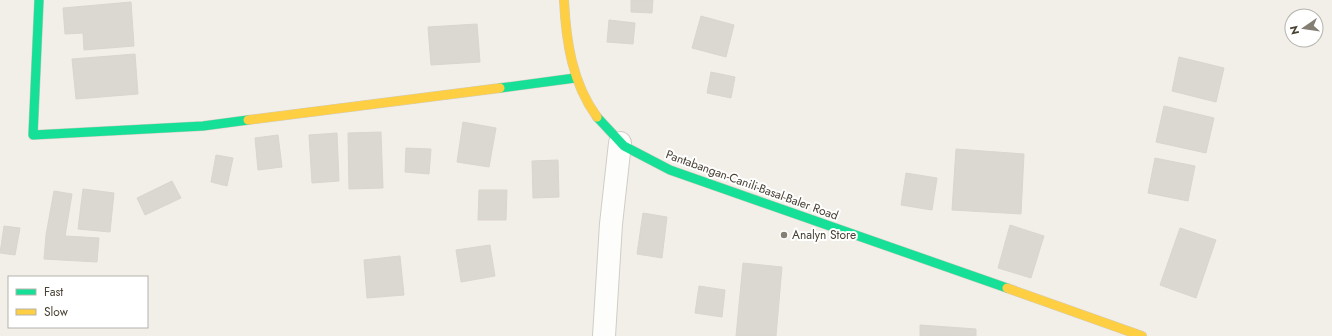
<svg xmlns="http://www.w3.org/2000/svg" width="1332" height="336" font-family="Jost,sans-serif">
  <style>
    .building { fill: #dbd8d1; stroke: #dad6ce }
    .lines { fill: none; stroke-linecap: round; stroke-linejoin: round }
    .street-casing { stroke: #d0cdc6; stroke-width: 24 }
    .fast-casing { stroke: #d1ccbe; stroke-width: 10 }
    .slow-casing { stroke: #d1ccbe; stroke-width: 10 }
    .street { stroke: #fdfdfc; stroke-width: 22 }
    .fast { stroke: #16e098; stroke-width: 9 }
    .slow { stroke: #ffcf43; stroke-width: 9 }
    .poi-dot { fill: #847e73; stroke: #fff; stroke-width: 1.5 }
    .labels { text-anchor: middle; stroke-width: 4; stroke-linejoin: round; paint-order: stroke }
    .street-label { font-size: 12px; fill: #484134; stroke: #fff }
    .poi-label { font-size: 12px; fill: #484134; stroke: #fff; text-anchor: start }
  </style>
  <rect width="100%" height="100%" fill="#f2efe8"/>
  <path class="building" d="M631 0H653L652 13 631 12Z
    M131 2 134 46 84 50 83 33 65 34 63 8Z
    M701 16 734 25 726 57 692 48Z
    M609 20 635 23 633 44 607 42Z
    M477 24 480 62 431 65 428 27Z
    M135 54 138 94 76 99 72 59Z
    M1179 57 1224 68 1216 102 1172 91Z
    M711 72 735 77 731 98 707 93Z
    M1164 106 1214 118 1206 153 1156 142Z
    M463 122 496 128 489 167 457 162Z
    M381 132 383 188 349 189 348 133Z
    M337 133 339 181 312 183 309 135Z
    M278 135 282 167 258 170 255 138Z
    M406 148 431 149 429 174 405 172Z
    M956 149 1024 154 1021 214 952 210Z
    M216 155 233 158 227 186 211 182Z
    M1155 158 1195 166 1188 201 1148 193Z
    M558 160 559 197 533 198 532 161Z
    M906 173 937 178 932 210 901 205Z
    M172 181 181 198 145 215 137 198Z
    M83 189 114 193 110 232 78 229Z
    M479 190H507L506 220H478Z
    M54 191 72 194 65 236 99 238 97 262 44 259 46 235Z
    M643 213 667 217 662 258 637 254Z
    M1010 225 1044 236 1031 278 998 268Z
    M4 226 20 228 15 255 0 253Z
    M1180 228 1216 240 1196 298 1160 285Z
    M490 245 495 276 461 282 456 250Z
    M400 256 404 295 367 298 364 260Z
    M743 263 782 267 776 336H736Z
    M699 286 725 290 722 317 695 313Z
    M920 325 976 329V336H920Z"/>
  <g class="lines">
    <g class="street-casing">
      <path id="street" d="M604 336 611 224 620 143"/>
    </g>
    <g class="fast-casing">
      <path id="fast" d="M39 0 33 135 203 126 248 120
        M500 88 575 78
        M597 117 624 146 670 170 1007 288"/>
    </g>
    <g class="slow-casing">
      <path id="slow" d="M564 0C566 41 572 83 597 117
        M248 120 500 88
        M1007 288 1142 336"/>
    </g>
    <use href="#street" class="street"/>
    <use href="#fast" class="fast"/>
    <use href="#slow" class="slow"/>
  </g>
  <circle class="poi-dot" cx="784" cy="235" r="4"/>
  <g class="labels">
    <g class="street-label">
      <text transform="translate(752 185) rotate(20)" y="4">Pantabangan-Canili-Basal-Baler Road</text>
    </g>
    <g class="poi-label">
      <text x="792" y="239">Analyn Store</text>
    </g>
  </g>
  <rect x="8" y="276" width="140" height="52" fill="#ffffff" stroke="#b6b3ae"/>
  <rect x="16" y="289" width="20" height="6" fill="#16e098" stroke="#b6b3ae"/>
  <text x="44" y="296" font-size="12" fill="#484134">Fast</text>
  <rect x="16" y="309" width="20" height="6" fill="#ffcf43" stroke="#b6b3ae"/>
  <text x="44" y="316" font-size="12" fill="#484134">Slow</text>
  <g transform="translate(1304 28) rotate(257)"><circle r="19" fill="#ffffff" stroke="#b6b3ae"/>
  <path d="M0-3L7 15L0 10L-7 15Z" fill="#847e73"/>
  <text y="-6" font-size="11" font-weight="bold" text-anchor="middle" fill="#484134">N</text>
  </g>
</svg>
